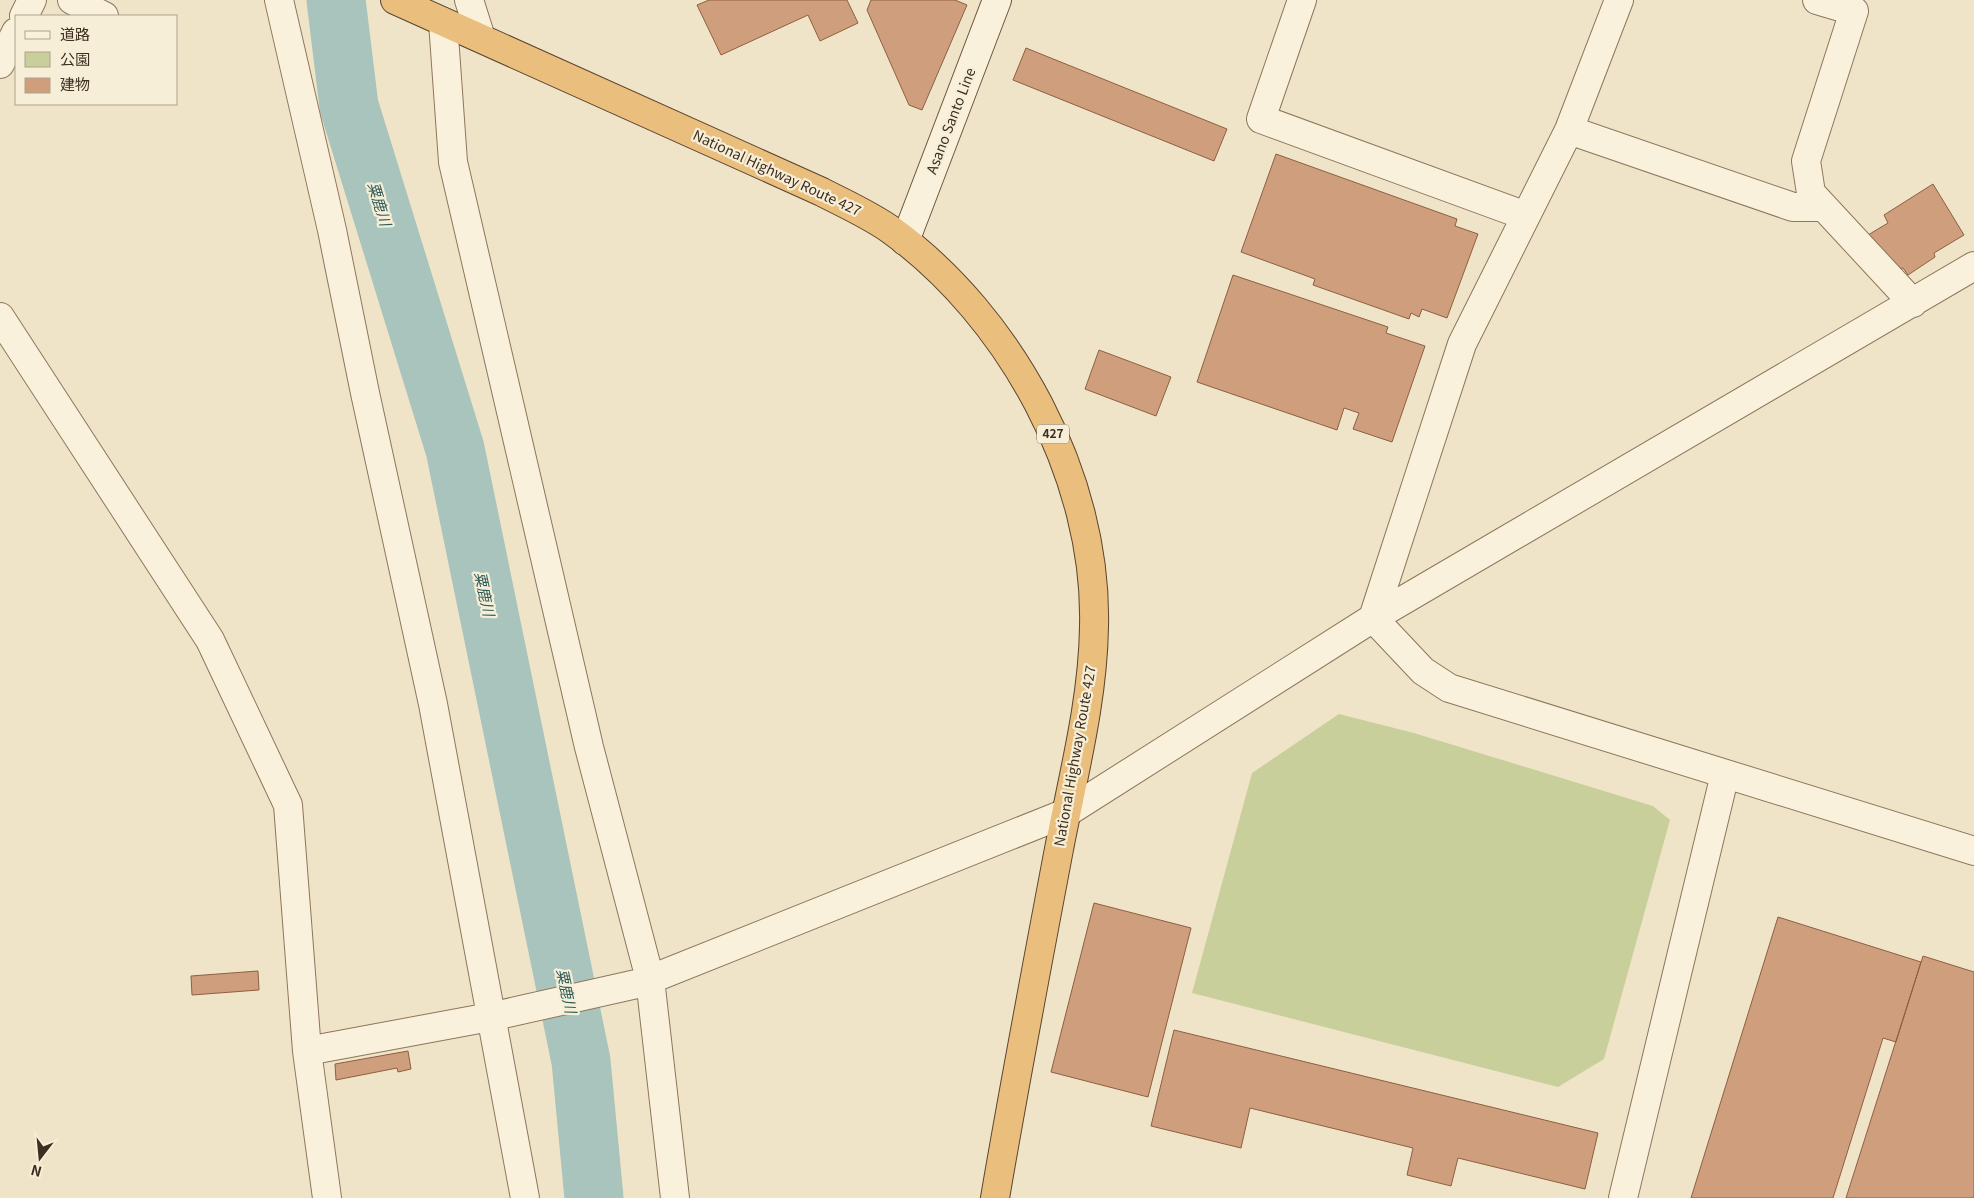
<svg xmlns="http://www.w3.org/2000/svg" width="1974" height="1198" font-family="Georgia,'Noto Sans JP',serif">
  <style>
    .green { fill: #c9cf9b }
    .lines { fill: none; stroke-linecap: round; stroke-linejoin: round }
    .river { stroke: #a9c4bc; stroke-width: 59 }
    .building { fill: #cf9f7d; stroke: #8d5f41 }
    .minor-casing { stroke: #8d765c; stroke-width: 30 }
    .secondary-casing { stroke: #6f573f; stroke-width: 30 }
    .trunk-casing { stroke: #5b4430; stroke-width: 30 }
    .minor { stroke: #faf1dc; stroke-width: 28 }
    .secondary { stroke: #faf1dc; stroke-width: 28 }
    .trunk { stroke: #eabe7c; stroke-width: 28 }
    .labels { text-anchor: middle; stroke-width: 4.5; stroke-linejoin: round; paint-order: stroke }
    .shield { fill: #f7eed8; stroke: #756857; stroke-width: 1 }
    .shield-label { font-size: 12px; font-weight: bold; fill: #3d2e20 }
    .street-label { font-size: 14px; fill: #3d2e20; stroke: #f7eed8 }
    .water-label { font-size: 15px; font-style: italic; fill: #2f5d5a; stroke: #f7eed8 }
  </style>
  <rect width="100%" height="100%" fill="#f0e4c8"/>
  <path class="green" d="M1339 714 1414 733 1653 806 1670 820 1604 1059 1558 1087 1192 993 1252 773Z"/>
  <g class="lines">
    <path class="river" d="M336 0 349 106 455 449 581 1061 594 1198"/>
  </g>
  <path class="building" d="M709 0H847L858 23 820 41 808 15 721 55 697 5Z
    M871 0H955L967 5 922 110 909 105 867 10Z
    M1026 48 1227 129 1214 161 1013 80Z
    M1276 154 1457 219 1455 226 1478 234 1447 318 1422 309 1419 317 1411 313 1409 319 1313 285 1315 279 1241 252Z
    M1933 184 1964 235 1934 253 1935 257 1908 275 1903 268 1899 269 1868 235 1888 223 1884 215Z
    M1233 275 1388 327 1386 333 1425 346 1392 442 1353 429 1359 413 1344 408 1337 430 1197 382Z
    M1099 350 1171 377 1156 416 1085 389Z
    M1094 903 1191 928 1148 1097 1051 1072Z
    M1778 917 1921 962 1896 1042 1883 1038 1833 1198H1691Z
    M1923 956 1974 972V1198H1846Z
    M258 971 259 990 192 995 191 976Z
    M1174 1030 1598 1133 1585 1189 1458 1158 1451 1186 1407 1175 1413 1148 1250 1108 1241 1148 1151 1126Z
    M408 1051 411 1069 398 1072 397 1068 336 1080 335 1064Z"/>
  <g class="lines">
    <g class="minor-casing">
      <path id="minor" d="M72 0 104 16
        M279 0 332 230 365 393 433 704 525 1198
        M469 0 481 38
        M1302 0 1261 119 1526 216
        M1817 0 1854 11 1806 161 1811 193 1913 303
        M24 16 32 0
        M443 22 453 162 589 747 650 979 675 1198
        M0 64 16 32
        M1569 130 1793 207H1824
        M0 317 210 640 288 805 307 1051 327 1198
        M1373 618 1462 344 1569 130 1619 0
        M1373 618 1423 671 1449 688 1974 851
        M307 1051 490 1017 641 983 1066 813 1373 618 1974 266
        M1623 1198 1725 774"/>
    </g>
    <g class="secondary-casing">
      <path id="secondary" d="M905 241 997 0"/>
    </g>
    <g class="trunk-casing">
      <path id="trunk" d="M395 0 822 192C845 204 870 215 891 230 1011 317 1098 477 1094 627 1093 701 1073 776 1059 849 1037 965 1015 1081 995 1198"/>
    </g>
    <use href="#minor" class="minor"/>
    <use href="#secondary" class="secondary"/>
    <use href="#trunk" class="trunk"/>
  </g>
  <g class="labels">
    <rect class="shield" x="1037" y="424.5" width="32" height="19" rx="4"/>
    <g class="shield-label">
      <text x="1053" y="438">427</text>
    </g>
    <g class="street-label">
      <text transform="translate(951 121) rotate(-69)" y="5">Asano Santo Line</text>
      <text transform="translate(777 173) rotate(25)" y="5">National Highway Route 427</text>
      <text transform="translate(1075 756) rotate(-80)" y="5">National Highway Route 427</text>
    </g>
    <g class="water-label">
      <text transform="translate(379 204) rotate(73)" y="5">粟鹿川</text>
      <text transform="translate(484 594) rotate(78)" y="5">粟鹿川</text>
      <text transform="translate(566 991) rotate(78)" y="5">粟鹿川</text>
    </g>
  </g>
  <rect x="15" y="15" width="162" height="90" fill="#f7eed8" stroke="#ada18e"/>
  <rect x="25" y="31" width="25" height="8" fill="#faf1dc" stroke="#ada18e"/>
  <text x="60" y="40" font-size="15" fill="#3d2e20">道路</text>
  <rect x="25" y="52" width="25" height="15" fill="#c9cf9b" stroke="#ada18e"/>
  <text x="60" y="65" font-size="15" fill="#3d2e20">公園</text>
  <rect x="25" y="78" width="25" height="15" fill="#cf9f7d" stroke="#ada18e"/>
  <text x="60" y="90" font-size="15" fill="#3d2e20">建物</text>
  <g transform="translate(40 1158) rotate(196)" stroke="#f7eed8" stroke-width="4" paint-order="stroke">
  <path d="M0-4L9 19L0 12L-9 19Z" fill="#3d2e20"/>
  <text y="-8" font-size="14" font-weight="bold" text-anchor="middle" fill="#3d2e20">N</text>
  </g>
</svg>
